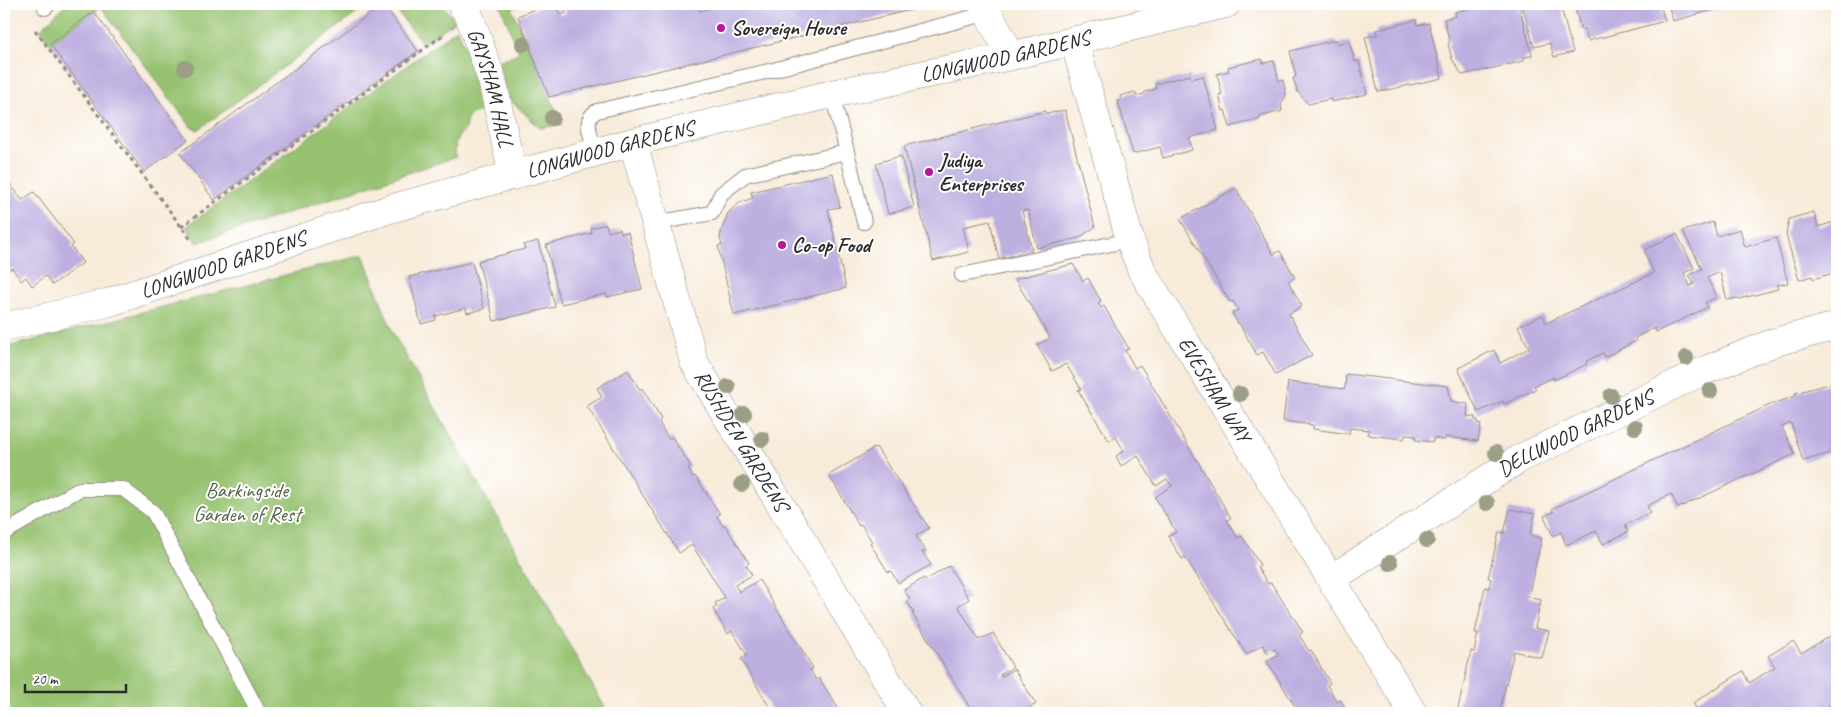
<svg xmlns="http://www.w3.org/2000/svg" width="1841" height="717" font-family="Caveat,sans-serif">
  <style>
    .green { fill: #96c270; stroke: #60764e }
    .building { fill: #bdafe0 }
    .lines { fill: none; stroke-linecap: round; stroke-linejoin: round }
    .service-casing { stroke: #928b82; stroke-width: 16 }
    .minor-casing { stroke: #928b82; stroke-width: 29 }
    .tertiary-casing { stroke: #928b82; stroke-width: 29 }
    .path { stroke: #928b82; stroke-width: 3; stroke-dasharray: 4 4; stroke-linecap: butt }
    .service { stroke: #fff; stroke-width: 14 }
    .minor { stroke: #fff; stroke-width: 28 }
    .tertiary { stroke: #fff; stroke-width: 28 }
    .tree { fill: #9c9f86 }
    .poi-dot { fill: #b5179e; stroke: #fff; stroke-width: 2 }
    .labels { text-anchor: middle; stroke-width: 4; stroke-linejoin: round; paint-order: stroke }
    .poi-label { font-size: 21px; font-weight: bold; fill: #2b2b2b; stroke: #fff; text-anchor: start }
    .street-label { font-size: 21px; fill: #2b2b2b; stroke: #fff }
    .park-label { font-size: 21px; fill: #506043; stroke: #fff }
  </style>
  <rect width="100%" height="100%" fill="#fff"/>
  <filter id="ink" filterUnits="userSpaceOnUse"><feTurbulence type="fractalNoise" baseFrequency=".02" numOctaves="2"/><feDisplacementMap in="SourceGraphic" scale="10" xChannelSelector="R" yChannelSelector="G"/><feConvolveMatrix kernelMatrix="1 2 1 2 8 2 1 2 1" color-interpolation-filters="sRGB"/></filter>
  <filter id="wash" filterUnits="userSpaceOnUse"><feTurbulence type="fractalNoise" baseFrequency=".0096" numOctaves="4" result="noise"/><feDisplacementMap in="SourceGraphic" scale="20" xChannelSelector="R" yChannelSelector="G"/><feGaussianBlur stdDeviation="1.12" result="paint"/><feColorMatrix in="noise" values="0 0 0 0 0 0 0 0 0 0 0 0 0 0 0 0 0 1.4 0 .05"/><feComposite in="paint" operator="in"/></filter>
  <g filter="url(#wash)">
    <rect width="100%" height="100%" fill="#f8ebd9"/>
    <path class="green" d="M66 4H94L98 9 50 44 40 30Z
      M99 4H369L198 130 192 128Z
      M387 4H442L455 21 423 44 392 5Z
      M500 4H516L517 6 512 9 562 124 540 128 508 98 498 61 519 53Z
      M457 29 467 51 482 111C470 113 466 117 465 130 455 138 454 145 456 157L197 243 186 227Z
      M363 255 393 333 608 713H4V348Z"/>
    <g id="blocks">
      <path class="building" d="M383 4 418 51 214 200 180 153Z
        M547 4H555L560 15 566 13 563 4H620L621 7 637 4H698L700 11 728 4H925L923 7 549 97 518 16Z
        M1485 4H1493V6L1501 4H1519L1532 55 1523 58 1524 61 1462 75 1452 59 1448 44 1450 43 1444 19 1456 16 1455 12Z
        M1522 4H1560L1573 52 1554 57 1550 43 1534 47Z
        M1574 4H1660L1665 21 1588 41 1585 29 1581 30Z
        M1668 4H1735L1673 21Z
        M94 12 188 140 144 172 50 44Z
        M1416 20 1417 25 1429 23 1442 78 1378 92 1365 37 1377 35 1376 30Z
        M1336 40 1337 44 1349 41 1355 62 1359 61 1367 94 1332 102 1331 99 1308 104 1297 91 1293 78 1296 77 1290 51Z
        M1262 59 1263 63 1274 61 1279 81 1283 80 1286 95 1281 105 1282 111 1259 117 1260 119 1230 127 1225 110 1223 111 1219 95 1222 94 1217 74 1229 71 1228 67Z
        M1190 75 1191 79 1203 76 1218 130 1189 138 1192 150 1163 158 1160 147 1133 154 1118 101 1121 100 1120 96 1135 92 1137 96 1144 94 1145 92 1156 89 1155 84Z
        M1065 110 1095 227 1079 238 1037 248 1028 210 1022 211 1032 250 999 259 990 221 963 227 969 252 933 261 904 146 1045 111 1046 114Z
        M901 156 914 207 888 214 876 163Z
        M833 173 840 207 828 209 846 288 734 315 718 246 722 245 720 238 722 229 728 213 739 203 753 198 751 192Z
        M4 175 22 200 34 192 74 244 71 246 83 263 52 285 46 276 32 286 26 277 21 281 12 268 9 270 4 262Z
        M1236 188 1273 254 1280 251 1295 277 1288 281 1302 306 1289 314 1312 355 1276 375 1263 352 1257 355 1239 323 1238 324 1232 313 1238 310 1233 301 1230 302 1180 219Z
        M1814 212 1818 227 1837 221V272L1813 279 1812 276 1799 280 1786 235 1789 219Z
        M1713 222 1717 236 1740 229 1745 247 1776 238 1788 283 1777 285 1778 289 1739 299 1738 298 1727 300 1720 272 1707 278 1717 297 1705 303 1708 307 1656 332 1654 328 1635 338 1636 341 1605 357 1603 353 1586 361 1587 364 1554 380V377L1534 386 1536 389 1504 404 1503 401 1478 412 1458 368 1494 350 1500 363 1529 348 1518 326 1543 315 1546 323 1654 273 1644 250 1677 234 1694 268 1684 273 1690 286 1694 284 1689 275 1702 269 1683 231Z
        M606 224 608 232 620 229 621 233 628 232 642 289 607 297 606 294 561 304 546 245 592 233 591 228Z
        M538 241 555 307 494 321 478 261 525 249 523 245Z
        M472 262 484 309 467 313 466 308 451 312 435 316 436 320 421 324 409 277Z
        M1073 264 1083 281 1088 278 1101 301 1098 303 1101 308 1104 306 1129 349 1125 350 1135 368 1140 365 1231 518 1227 520 1232 528 1238 538 1242 536 1260 565 1257 567 1263 576 1268 584 1271 583 1303 632 1299 635 1309 651 1311 650 1330 683 1327 685 1337 702 1340 700 1348 713H1299L1267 661 1279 654 1275 649 1268 653 1263 645 1246 654 1185 557 1182 559 1168 536 1176 532 1155 497 1172 486 1167 479 1156 486 1138 456 1121 466 1116 456 1124 451 1116 437 1109 441 1078 390 1081 389 1066 364 1052 371 1037 345 1050 338 1015 279Z
        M628 370 640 390 642 388 661 419 659 421 663 430 669 439 672 437 691 467 688 469 693 477 695 476 720 514 717 516 723 526 725 525 749 563 746 565 752 575 735 585 738 590 739 592 759 580 813 668 810 670 816 680 819 678 841 713H774L770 708 741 659 747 655 732 631 728 634 713 609 717 606 715 603 725 598 708 570 692 545 679 553 587 406 602 397 597 388Z
        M1346 374 1448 386 1451 401 1468 404 1467 416 1475 417V420H1478V423L1481 424 1478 441 1445 437V440L1433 438V442L1415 440 1416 436 1405 435 1404 439 1368 435 1369 430 1350 428 1349 434 1313 429V425L1283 421 1288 382 1345 389Z
        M1833 383 1834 386 1837 385V451L1803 461 1791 423 1782 427 1795 454 1678 508 1671 494 1647 506 1650 513 1625 525 1628 532 1603 544 1596 531 1566 545 1561 532 1553 536 1544 516 1554 512 1552 509 1729 424 1772 404 1796 396 1795 393Z
        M876 447 929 528 916 536 926 551 922 552 931 565 898 583 891 571 888 572 870 543 872 542 861 524 859 526 829 475Z
        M1510 509 1535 514 1530 535 1542 538 1528 597 1541 600 1535 628 1549 631 1542 658 1514 651 1499 713H1457L1471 651 1474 652 1476 642 1478 633H1475L1485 587 1489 588 1491 579 1488 578 1499 532 1504 533Z
        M949 566 969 599 958 606 979 640 993 633 1013 667 1000 675 1001 677 1014 669 1036 704 1029 708 1032 713H973L912 613H914L907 601 910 599 904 590 924 578 926 580Z
        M1830 636 1837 649V707L1834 709 1832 704 1823 709 1825 713H1699L1693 703 1743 671 1749 683 1775 667 1768 656 1793 641 1801 653Z"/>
    </g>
  </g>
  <g filter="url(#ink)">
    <use href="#blocks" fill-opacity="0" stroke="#928b82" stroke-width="1"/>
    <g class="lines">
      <g class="service-casing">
        <path id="service" d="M45 8 49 4
          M596 152C592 137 581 120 597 111L773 70 988 13
          M847 152 864 222
          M656 223 712 213 721 194 745 175 847 152 832 94
          M962 275 1130 240
          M4 533 80 489H123L153 512 259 713"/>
      </g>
      <g class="minor-casing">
        <g id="minor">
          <path id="s1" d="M461 4 469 15 492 80 513 176"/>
          <path d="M983 4 1011 56"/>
          <path id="s2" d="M1074 40 1130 240 1142 271 1413 713"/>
          <path id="s3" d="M633 142 694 362 907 713"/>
          <path id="s4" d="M1331 579 1517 460 1701 372 1775 342 1837 326"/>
        </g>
      </g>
      <g class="tertiary-casing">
        <g id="tertiary">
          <path id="s5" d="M4 327 107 303 390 209 633 142 832 94 1011 56 1226 4"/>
        </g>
      </g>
      <path class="path" d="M35 30 192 241
        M181 227 443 35"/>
      <use href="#service" class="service"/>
      <use href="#minor" class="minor"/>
      <use href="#tertiary" class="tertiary"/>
    </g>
    <g class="tree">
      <circle cx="523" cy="44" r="8"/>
      <circle cx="185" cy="68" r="8"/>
      <circle cx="552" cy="118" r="8"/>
      <circle cx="1686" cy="358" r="8"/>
      <circle cx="728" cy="387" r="8"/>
      <circle cx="1710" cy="391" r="8"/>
      <circle cx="1240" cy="394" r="8"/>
      <circle cx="1611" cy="396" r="8"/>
      <circle cx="744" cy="414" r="8"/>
      <circle cx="1635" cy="427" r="8"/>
      <circle cx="762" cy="439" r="8"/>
      <circle cx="1496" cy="453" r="8"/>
      <circle cx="742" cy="484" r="8"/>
      <circle cx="1487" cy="503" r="8"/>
      <circle cx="1427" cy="540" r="8"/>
      <circle cx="1390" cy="563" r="8"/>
    </g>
  </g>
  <g class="poi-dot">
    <circle cx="721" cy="28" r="5"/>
    <circle cx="929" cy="172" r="5"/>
    <circle cx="782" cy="245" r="5"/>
  </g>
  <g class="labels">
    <g class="poi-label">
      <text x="731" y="35">Sovereign House</text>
      <text x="939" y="167">Judiya<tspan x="939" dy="24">Enterprises</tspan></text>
      <text x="792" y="252">Co-op Food</text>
    </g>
    <g class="street-label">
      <text dy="7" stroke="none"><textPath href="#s5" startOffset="1038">LONGWOOD GARDENS</textPath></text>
      <text dy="7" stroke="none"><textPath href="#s1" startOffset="90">GAYSHAM HALL</textPath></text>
      <text dy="7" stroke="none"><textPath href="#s5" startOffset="632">LONGWOOD GARDENS</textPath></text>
      <text dy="7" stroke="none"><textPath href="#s5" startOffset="228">LONGWOOD GARDENS</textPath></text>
      <text dy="7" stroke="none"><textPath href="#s2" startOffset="380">EVESHAM WAY</textPath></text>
      <text dy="7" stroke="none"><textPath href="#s4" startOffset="285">DELLWOOD GARDENS</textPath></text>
      <text dy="7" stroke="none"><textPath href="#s3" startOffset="320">RUSHDEN GARDENS</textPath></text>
    </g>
    <g class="park-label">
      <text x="247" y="497">Barkingside<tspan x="247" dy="24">Garden of Rest</tspan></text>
    </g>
  </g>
  <rect width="1841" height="717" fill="none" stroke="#fff" stroke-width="20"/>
  <path d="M25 684v8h101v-8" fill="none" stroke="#2b2b2b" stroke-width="2.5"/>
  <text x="32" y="684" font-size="15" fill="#2b2b2b" stroke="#ffffff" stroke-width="4" paint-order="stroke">20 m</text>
</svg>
